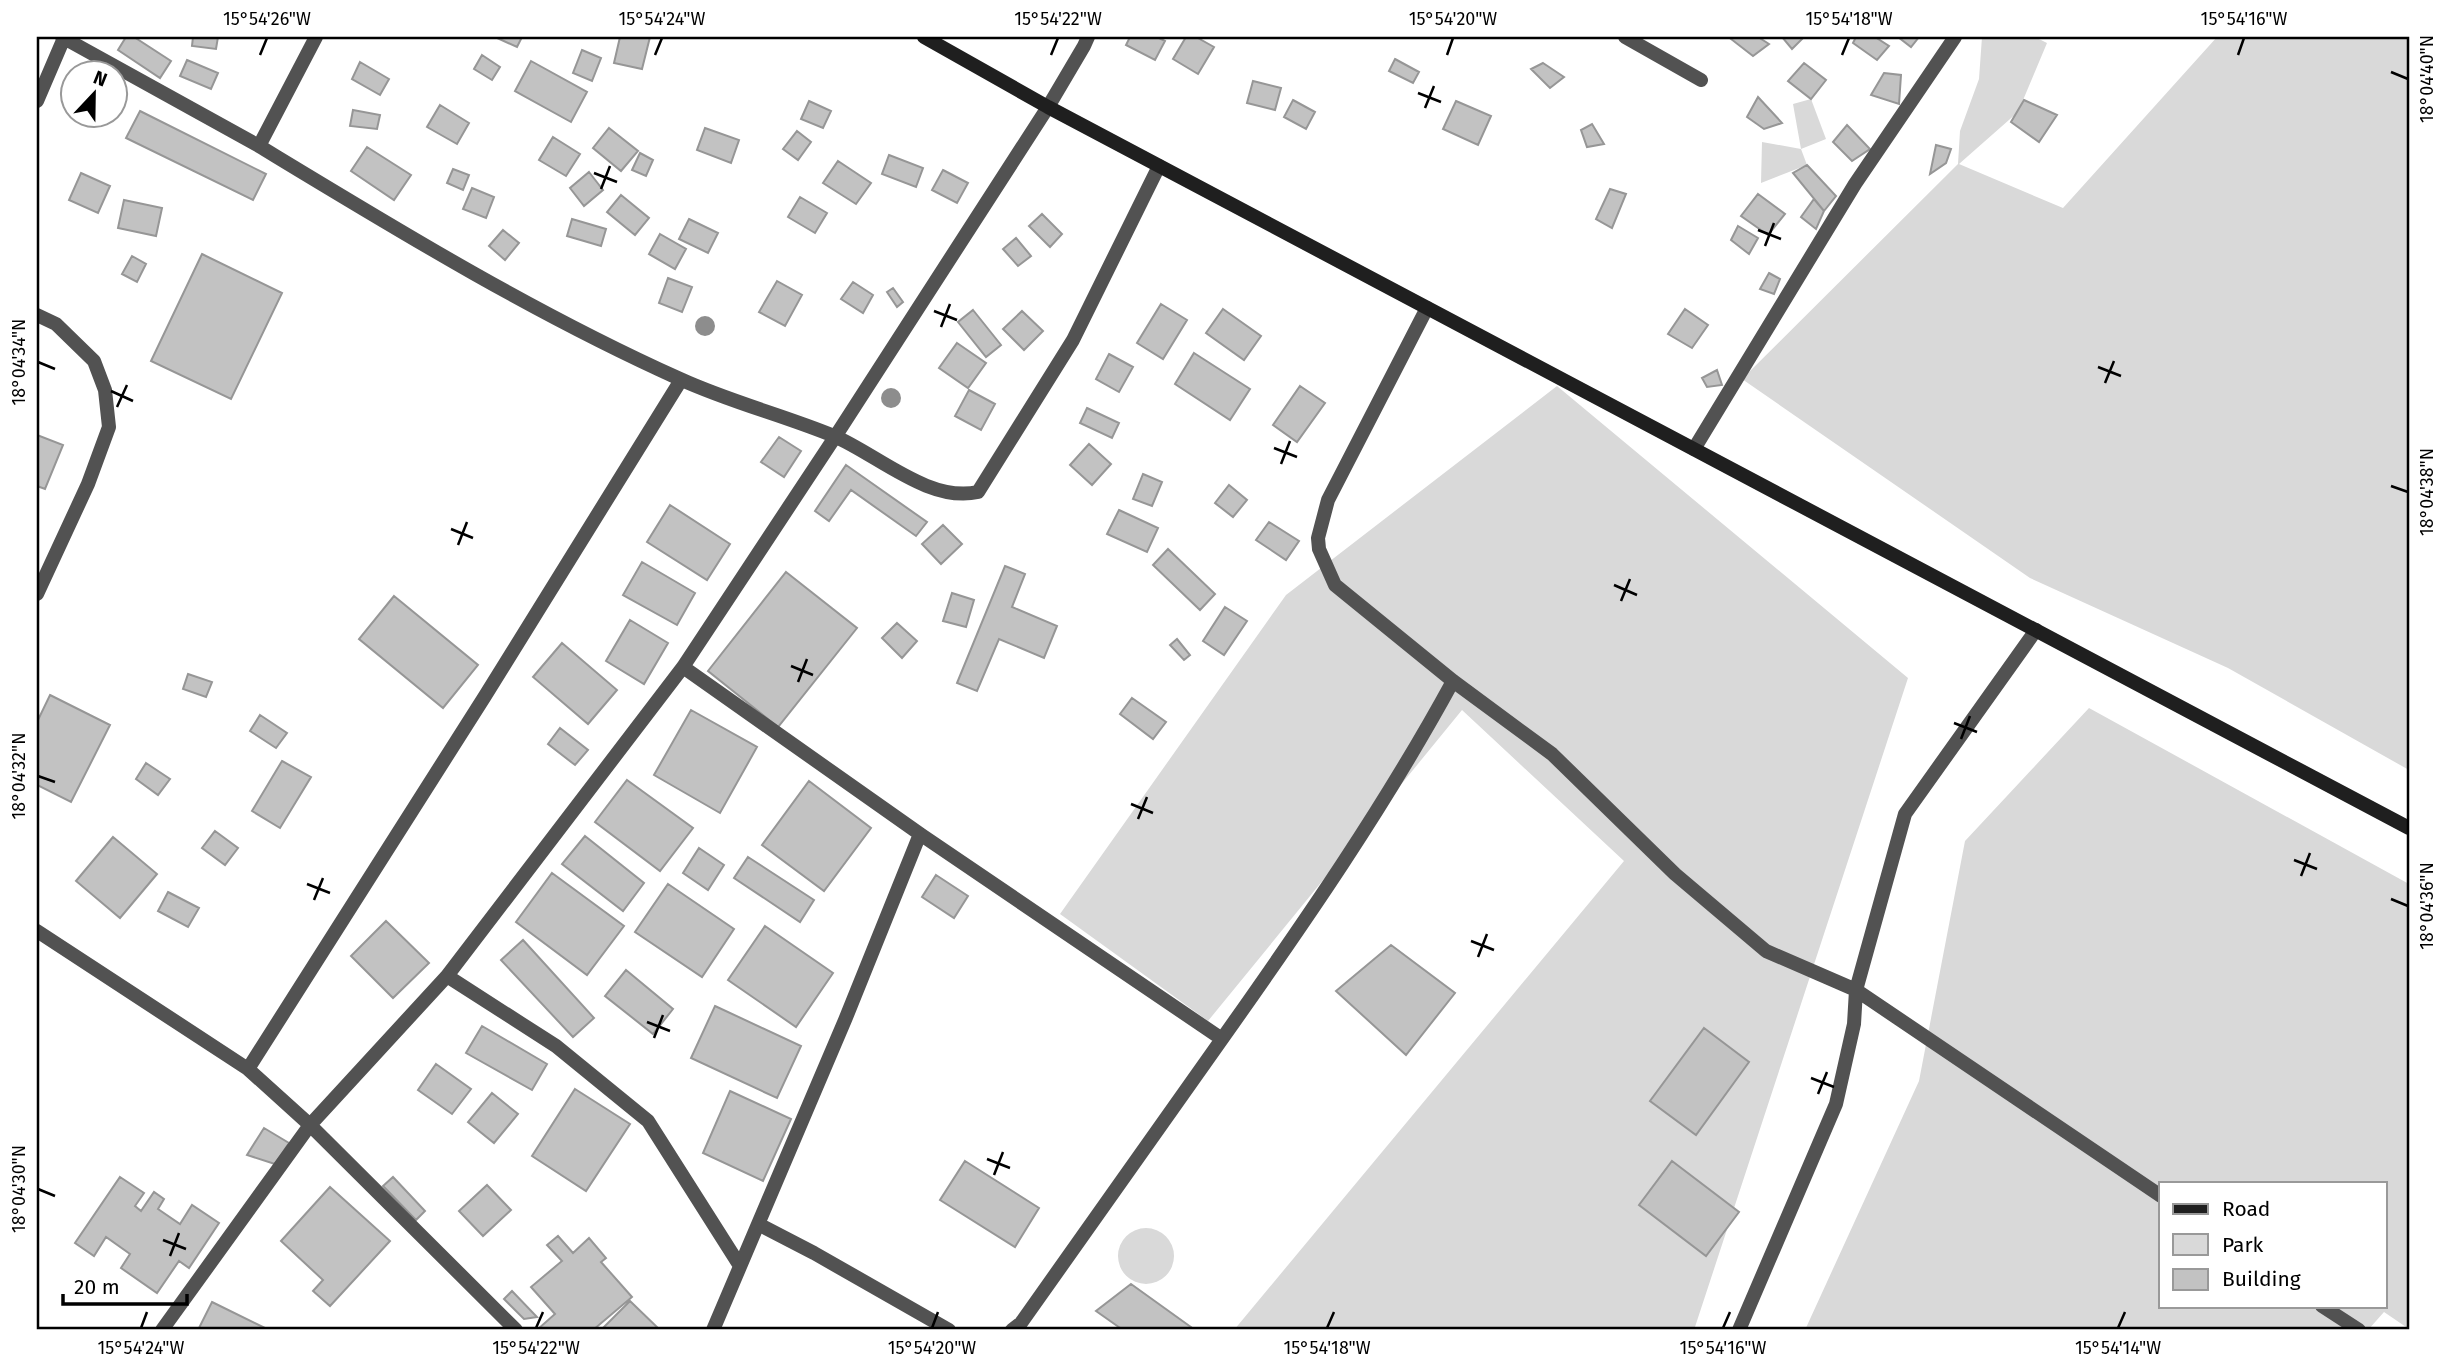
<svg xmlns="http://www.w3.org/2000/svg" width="2446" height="1367" font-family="'Fira Sans',sans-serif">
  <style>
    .green { fill: #d9d9d9; fill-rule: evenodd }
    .building { fill: #c2c2c2; stroke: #969696; stroke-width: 2 }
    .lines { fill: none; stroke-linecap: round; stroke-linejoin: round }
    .street { stroke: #525252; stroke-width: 14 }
    .secondary { stroke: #1f1f1f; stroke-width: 14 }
    .tree { fill: #8d8d8d }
    .ticks { fill: none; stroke: #000; stroke-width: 2.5 }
    .neatline { fill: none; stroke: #000; stroke-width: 2.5 }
    .ticks-label { font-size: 18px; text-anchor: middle; fill: #000 }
  </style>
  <rect width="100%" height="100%" fill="#fff"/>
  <path class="green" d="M1982 37H2035L2047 43 2018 112 1959 164 2063 208 2217 37H2409V770L2228 668 2030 578 1742 379 1958 164 1960 131 1979 79Z
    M1811 99 1826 139 1801 149 1807 165 1761 183 1762 142 1801 149 1793 104Z
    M1557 386 1908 678 1694 1330H1234L1624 861 1462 710 1208 1021 1060 914 1286 595Z
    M2089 708 2409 884V1329L2384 1312 2368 1330H1805L1919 1081 1965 841ZM2161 1183H2385V1306H2161Z
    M1118 1256a28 28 0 1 1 56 0a28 28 0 1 1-56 0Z"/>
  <path class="building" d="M126 37H134L171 61 160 78 118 50Z
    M193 37H218L216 49 192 46Z
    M495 37H522L517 47Z
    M620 37H650L642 69 614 63Z
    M1130 37H1157L1165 41 1155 60 1126 45Z
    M1186 37H1196L1214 47 1198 74 1173 59Z
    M1733 37H1758L1769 44 1753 56 1731 39Z
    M1782 37H1804L1792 49Z
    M1856 37H1875L1889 46 1877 60 1853 43Z
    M1898 37H1919L1911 47Z
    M582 50 601 58 592 81 573 73Z
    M482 55 500 67 492 80 474 69Z
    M1395 59 1419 72 1413 83 1389 71Z
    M187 60 218 73 211 89 180 76Z
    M531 61 587 92 571 122 515 91Z
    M360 62 389 79 380 95 352 79Z
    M1543 63 1564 77 1550 88 1531 69Z
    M1804 63 1826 80 1811 99 1788 81Z
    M1884 73 1901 75 1899 104 1871 95Z
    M1253 81 1281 88 1275 110 1247 103Z
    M1758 97 1782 123 1764 129 1747 117Z
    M1293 100 1315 112 1306 129 1284 117Z
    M2024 100 2057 115 2039 142 2011 122Z
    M809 101 831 111 823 128 801 119Z
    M1456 101 1491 116 1478 145 1443 129Z
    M440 105 469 123 457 144 427 127Z
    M353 110 380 115 377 129 350 126Z
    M140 111 266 174 253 200 126 138Z
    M1592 124 1604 144 1587 147 1581 130Z
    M1847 125 1870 149 1852 161 1833 142Z
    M609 128 638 151 621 171 593 148Z
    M705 128 739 140 731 163 697 150Z
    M797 131 811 142 798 160 783 149Z
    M553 137 580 154 566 176 539 160Z
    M1936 145 1951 149 1946 163 1930 174Z
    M367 147 411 175 394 200 351 171Z
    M640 153 653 160 646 176 632 170Z
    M889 155 923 168 916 187 882 174Z
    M838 161 871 183 856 204 823 183Z
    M1807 165 1836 196 1824 211 1793 173Z
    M453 169 469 175 463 190 447 183Z
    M943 170 968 183 957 203 932 190Z
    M589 172 603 190 584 206 570 188Z
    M81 173 110 186 98 213 69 200Z
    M472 188 494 197 486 218 463 209Z
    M1610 189 1626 194 1612 228 1596 219Z
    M1758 194 1785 214 1768 235 1741 216Z
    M621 195 649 218 635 235 607 212Z
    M800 197 827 213 815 233 788 217Z
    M1814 199 1824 211 1816 229 1801 217Z
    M124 200 162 208 156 236 118 228Z
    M1042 214 1062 234 1050 247 1029 226Z
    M572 219 606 229 601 246 567 236Z
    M689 219 718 233 708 253 679 239Z
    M1738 226 1758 238 1749 254 1731 240Z
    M503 230 519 243 505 260 489 246Z
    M660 234 686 249 675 269 649 254Z
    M1016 238 1031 256 1018 266 1003 249Z
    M202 254 282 293 231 399 151 361Z
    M132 256 146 264 137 282 122 274Z
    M1769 273 1780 279 1774 294 1760 289Z
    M668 278 692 287 682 312 659 303Z
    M777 281 802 295 785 326 759 312Z
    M853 282 873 295 863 313 841 299Z
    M893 288 903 302 897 307 887 292Z
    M1161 304 1187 320 1163 359 1137 343Z
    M1223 309 1261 336 1244 360 1206 333Z
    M1685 309 1708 325 1692 348 1668 334Z
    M973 310 1001 345 986 357 958 322Z
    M1022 311 1043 331 1024 350 1003 329Z
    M957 343 986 363 968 388 939 368Z
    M1194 353 1250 389 1230 420 1175 384Z
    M1109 354 1133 367 1119 392 1096 379Z
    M1717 370 1722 385 1707 387 1702 378Z
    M1300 386 1325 403 1297 442 1273 425Z
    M969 390 995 404 981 430 955 416Z
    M1087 408 1119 423 1112 438 1080 423Z
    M37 435 63 445 45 489 37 486Z
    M779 437 801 451 784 477 761 462Z
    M1089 444 1111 464 1092 485 1070 465Z
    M846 465 927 522 916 536 851 490 829 521 815 511Z
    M1143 474 1162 482 1152 506 1133 499Z
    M1229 485 1247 500 1233 517 1215 503Z
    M670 505 730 544 707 580 647 542Z
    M1119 510 1158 528 1147 552 1107 534Z
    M1269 522 1299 541 1286 560 1256 540Z
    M943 525 962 544 941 564 922 544Z
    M1168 549 1215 594 1200 610 1153 565Z
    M642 562 695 593 677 625 623 595Z
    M1005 566 1025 574 1012 607 1057 626 1044 658 999 639 977 691 957 683Z
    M786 572 857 628 778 727 708 671Z
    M952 593 974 600 966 627 943 621Z
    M394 596 478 665 443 708 359 639Z
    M1225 607 1247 621 1224 655 1203 641Z
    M630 620 668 643 644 684 606 661Z
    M897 623 917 641 902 658 882 638Z
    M1177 639 1190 655 1184 660 1170 645Z
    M562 643 617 690 588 724 533 677Z
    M188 674 212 682 206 697 183 689Z
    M50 695 110 725 71 802 37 785V722Z
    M1132 698 1166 722 1153 739 1120 714Z
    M691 710 757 747 720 813 654 775Z
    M260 715 287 733 276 748 250 731Z
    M560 728 588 750 575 765 548 744Z
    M282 761 311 777 280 828 252 811Z
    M146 763 170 779 158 795 136 779Z
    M627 780 693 828 660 871 595 822Z
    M809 781 871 828 824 891 762 845Z
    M215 831 238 848 225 865 202 848Z
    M585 836 644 883 623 911 562 864Z
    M113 837 157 874 120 918 76 881Z
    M699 848 724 865 708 890 683 873Z
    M748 857 814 900 800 922 734 878Z
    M552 873 624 926 587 975 516 922Z
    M936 875 968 896 954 918 922 897Z
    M668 884 734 929 702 977 635 932Z
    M168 892 199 908 188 927 158 911Z
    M386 921 429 963 393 998 351 956Z
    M765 926 833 973 796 1027 728 980Z
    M523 940 594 1018 573 1037 501 960Z
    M1391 945 1455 993 1406 1055 1336 991Z
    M626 970 673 1009 653 1034 605 996Z
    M715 1006 801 1046 777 1098 691 1058Z
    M482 1026 547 1064 532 1090 466 1053Z
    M1704 1028 1749 1062 1696 1135 1650 1101Z
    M436 1064 471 1089 452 1114 418 1090Z
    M575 1089 630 1124 586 1191 532 1156Z
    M730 1091 791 1119 763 1181 703 1153Z
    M492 1093 518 1114 494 1143 468 1122Z
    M264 1128 289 1143 275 1164 247 1155Z
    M965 1161 1039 1208 1015 1247 940 1200Z
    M1672 1161 1739 1212 1706 1256 1639 1205Z
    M120 1177 144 1193 135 1206 141 1211 154 1192 164 1199 158 1209 180 1224 192 1205 219 1223 189 1268 179 1261 157 1293 121 1268 130 1254 106 1237 94 1256 75 1243Z
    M393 1177 425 1211 416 1220 383 1186Z
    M487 1185 511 1210 483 1236 459 1211Z
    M330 1187 390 1241 330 1306 313 1291 323 1280 281 1241Z
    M558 1236 573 1253 589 1238 606 1258 601 1262 632 1297 593 1330 538 1329 555 1314 531 1287 562 1261 547 1245Z
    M1131 1284 1195 1330H1123L1096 1311Z
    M512 1291 537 1317 524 1319 504 1299Z
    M630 1301 660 1330H601Z
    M212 1302 269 1330H198Z"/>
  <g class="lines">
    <path class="street" d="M62 37 259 146 316 37
      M1625 37 1701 80
      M37 101 64 38
      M259 146C396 229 533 313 680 379 730 402 783 415 834 436 878 455 929 503 978 492L1073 340 1159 166
      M1427 308 1328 500 1318 538 1319 549 1335 585 1453 681 1552 754 1675 874 1766 951 1856 990 2161 1196
      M37 315 56 324 94 361 105 390 109 427 88 484 37 594
      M1694 449 1855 184 1955 37
      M683 667 920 834 845 1020 713 1330
      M920 834 1222 1039 1021 1323 1012 1330
      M37 931 248 1069 310 1125 516 1330
      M447 976 556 1046 648 1121 740 1266
      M1222 1039C1304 923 1385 806 1453 681
      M248 1069 485 696 681 380
      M760 1225 814 1253 949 1330
      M2322 1306 2359 1330
      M162 1330 310 1125 447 976 683 667 835 437 1048 107 1084 46 1088 37
      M1739 1330 1836 1104 1854 1024 1856 990 1905 814 2036 630"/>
    <path class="secondary" d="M924 37 1048 107 2409 828"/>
  </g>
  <g class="tree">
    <circle cx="705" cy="326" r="10"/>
    <circle cx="891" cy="398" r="10"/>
  </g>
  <path class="ticks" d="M260 55 267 38M655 55 662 38M1051 55 1058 38M1447 55 1453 38M1842 55 1849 38M2238 55 2244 38M2391 72 2408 79M1418 93 1441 102M1425 108 1434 86M594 173 617 182M601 189 610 166M1758 230 1781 239M1765 246 1774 223M934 311 957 320M941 327 950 304M38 362 55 369M2098 367 2121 376M2105 383 2114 361M111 391 133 401M117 407 127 385M1274 448 1297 457M1281 464 1290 441M2391 486 2408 492M451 529 473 538M458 545 467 522M1614 585 1637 595M1621 601 1630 579M791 666 813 675M798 682 807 659M1954 723 1977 732M1961 739 1970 716M38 776 55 782M1131 804 1153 813M1138 819 1147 797M2294 860 2317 869M2301 876 2310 853M307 884 330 893M2391 899 2408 906M314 900 323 878M1471 941 1494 950M1478 957 1487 934M647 1022 670 1031M654 1038 663 1015M1811 1078 1834 1087M1818 1094 1827 1072M987 1159 1010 1168M994 1175 1003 1152M38 1189 55 1196M163 1240 186 1249M170 1256 179 1233M141 1328 147 1312M536 1328 543 1312M932 1328 938 1312M1327 1328 1334 1312M1723 1328 1730 1312M2118 1328 2125 1312"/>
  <rect width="2446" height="1367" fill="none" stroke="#ffffff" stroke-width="77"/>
  <rect x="2159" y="1182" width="228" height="126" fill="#ffffff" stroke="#999999" stroke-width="2"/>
  <rect x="2173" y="1204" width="35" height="10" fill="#1f1f1f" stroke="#999999" stroke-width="2"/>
  <text x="2222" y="1216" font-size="21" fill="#000000">Road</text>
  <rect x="2173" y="1234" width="35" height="21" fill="#d9d9d9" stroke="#999999" stroke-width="2"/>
  <text x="2222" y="1252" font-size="21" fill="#000000">Park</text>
  <rect x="2173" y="1269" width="35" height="21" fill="#c2c2c2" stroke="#999999" stroke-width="2"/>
  <text x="2222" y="1286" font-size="21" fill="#000000">Building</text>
  <g transform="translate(94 94) rotate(22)"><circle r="33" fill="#ffffff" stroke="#999999" stroke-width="2"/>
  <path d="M0-5L12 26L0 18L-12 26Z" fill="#000000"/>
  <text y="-10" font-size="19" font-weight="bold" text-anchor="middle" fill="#000000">N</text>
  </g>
  <path d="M63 1294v10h124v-10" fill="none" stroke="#000000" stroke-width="3.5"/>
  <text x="74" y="1294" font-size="21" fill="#000000" stroke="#ffffff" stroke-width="5" paint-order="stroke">20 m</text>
  <rect x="38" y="38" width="2370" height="1290" class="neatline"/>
  <g class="ticks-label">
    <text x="267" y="25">15°54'26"W</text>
    <text x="662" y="25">15°54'24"W</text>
    <text x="1058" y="25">15°54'22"W</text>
    <text x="1453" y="25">15°54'20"W</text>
    <text x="1849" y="25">15°54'18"W</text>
    <text x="2244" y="25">15°54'16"W</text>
    <text transform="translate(2427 79) rotate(-90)" y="6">18°04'40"N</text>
    <text transform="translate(19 362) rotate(-90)" y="6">18°04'34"N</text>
    <text transform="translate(2427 492) rotate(-90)" y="6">18°04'38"N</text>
    <text transform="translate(19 776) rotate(-90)" y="6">18°04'32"N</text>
    <text transform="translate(2427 906) rotate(-90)" y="6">18°04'36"N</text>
    <text transform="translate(19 1189) rotate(-90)" y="6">18°04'30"N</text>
    <text x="141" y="1354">15°54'24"W</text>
    <text x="536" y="1354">15°54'22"W</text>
    <text x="932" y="1354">15°54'20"W</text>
    <text x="1327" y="1354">15°54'18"W</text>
    <text x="1723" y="1354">15°54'16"W</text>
    <text x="2118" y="1354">15°54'14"W</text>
  </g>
</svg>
